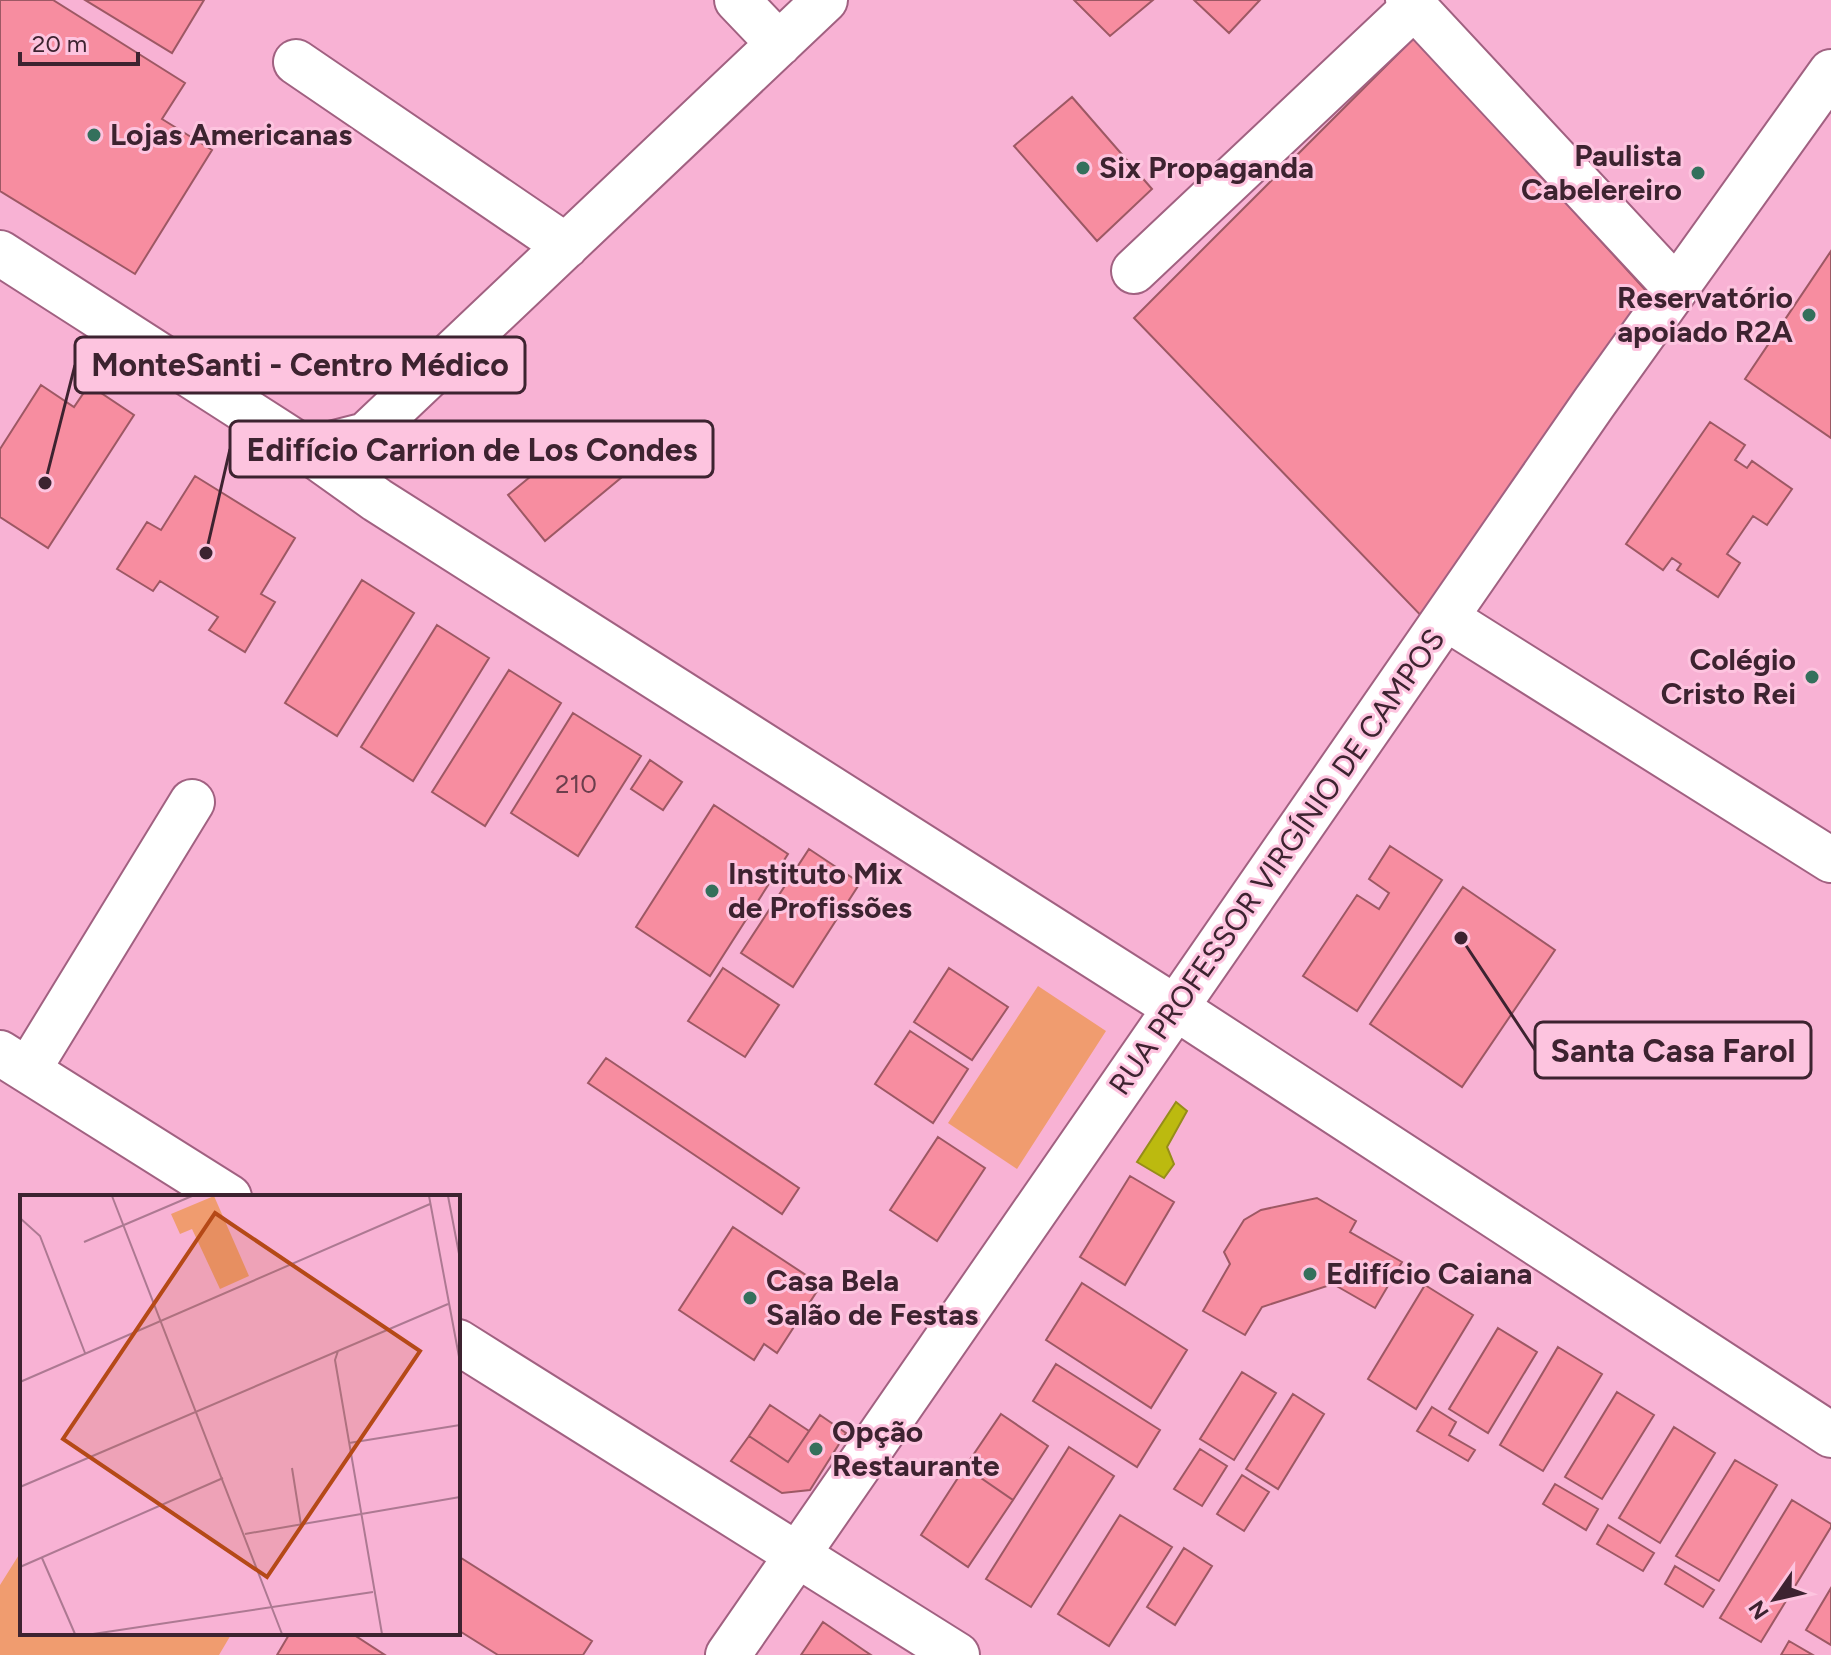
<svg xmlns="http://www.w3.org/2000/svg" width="1831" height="1655" font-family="Figtree,sans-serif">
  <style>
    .green { fill: #f09c6f }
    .water { fill: #bcba0f; stroke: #968d19; stroke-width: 2 }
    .building { fill: #f78da0; stroke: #9d5864; stroke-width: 2 }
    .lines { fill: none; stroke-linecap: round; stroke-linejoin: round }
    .minor-casing { stroke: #a16181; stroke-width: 48 }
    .minor { stroke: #fff; stroke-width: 44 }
    .poi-dot { fill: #34705c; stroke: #fdc4df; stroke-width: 3 }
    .labels { text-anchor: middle; stroke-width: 6; stroke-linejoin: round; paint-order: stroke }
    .number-label { font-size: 26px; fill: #6c3e4c }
    .poi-label { font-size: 30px; font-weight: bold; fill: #3d2330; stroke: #fdc4df; text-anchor: start }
    .street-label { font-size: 30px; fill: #3d2330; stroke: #fdc4df }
    .inset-road { fill: none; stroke: #ad7992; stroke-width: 2 }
    .view { fill: #b54917; fill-opacity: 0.15; stroke: #b54917; stroke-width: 4 }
    .inset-edge { fill: none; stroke: #3d2330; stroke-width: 4 }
    .leader { fill: none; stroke: #3d2330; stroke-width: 3 }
    .callout-dot { fill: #3d2330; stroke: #fdc4df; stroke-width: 3 }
    .callout { fill: #fdc4df; stroke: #3d2330; stroke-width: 3 }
    .callout-label { font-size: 32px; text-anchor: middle; font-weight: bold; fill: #3d2330 }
  </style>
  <rect width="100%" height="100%" fill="#f8b2d4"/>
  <path class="green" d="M1038 986 1106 1031 1017 1169 948 1123Z
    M22 1550V1633H232L219 1655H0V1585Z"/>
  <path class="water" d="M1176 1102 1187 1111 1167 1147 1174 1164 1164 1178 1137 1162Z"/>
  <path class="building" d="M0 0H53L185 83 162 119 212 150 135 274 0 191Z
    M85 0H204L172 53Z
    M1074 0H1153L1110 36Z
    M1194 0H1260L1229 33Z
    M1415 37 1649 294 1431 626 1134 318Z
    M1072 97 1152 189 1097 241 1014 146Z
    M1831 251V438L1745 379Z
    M41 385 74 407 89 385 134 415 48 548 0 517V449Z
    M1710 422 1745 445 1735 460 1747 468 1752 461 1792 489 1767 525 1753 516 1727 554 1740 563 1718 597 1677 570 1681 564 1672 558 1663 570 1626 544Z
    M586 431 604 452 615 444 634 467 545 541 508 495Z
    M195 476 295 538 261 594 275 602 245 652 209 630 218 617 160 581 153 591 117 569 147 522 161 530Z
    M362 580 414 613 337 736 285 703Z
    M437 625 489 658 413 781 361 747Z
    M509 670 561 703 485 826 432 792Z
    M573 713 641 756 578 856 511 813Z
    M650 760 682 782 663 810 631 789Z
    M714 805 788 854 710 976 636 927Z
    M1390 846 1442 880 1357 1011 1303 976 1357 895 1379 909 1389 893 1369 879Z
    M809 849 860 883 793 987 741 953Z
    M1463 887 1555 950 1462 1087 1370 1024Z
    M723 968 779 1005 745 1057 688 1021Z
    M949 968 1008 1007 972 1060 914 1022Z
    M910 1031 968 1069 933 1123 875 1084Z
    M606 1058 799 1188 782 1214 588 1083Z
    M938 1137 985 1168 937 1241 890 1210Z
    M1130 1176 1174 1202 1125 1285 1080 1257Z
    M1317 1198 1356 1221 1350 1232 1402 1262 1375 1308 1333 1284 1262 1307 1245 1335 1203 1311 1230 1264 1224 1252 1244 1220 1261 1210Z
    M733 1227 821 1285 777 1353 764 1344 754 1360 679 1310Z
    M1082 1283 1187 1350 1151 1408 1046 1340Z
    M1425 1285 1473 1315 1416 1409 1368 1379Z
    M1498 1328 1537 1352 1488 1433 1449 1409Z
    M1558 1347 1602 1374 1543 1471 1500 1445Z
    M1056 1364 1160 1430 1137 1467 1033 1401Z
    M1242 1372 1276 1393 1234 1460 1200 1439Z
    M1617 1392 1654 1415 1602 1499 1565 1477Z
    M1293 1394 1324 1414 1278 1489 1246 1469Z
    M770 1405 809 1431 788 1462 749 1436Z
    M1432 1407 1456 1422 1449 1435 1475 1450 1468 1461 1417 1431Z
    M1001 1414 1048 1446 1013 1500 965 1467Z
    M820 1415 846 1433 810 1490 782 1493 731 1461 749 1436 788 1462Z
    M1674 1427 1715 1453 1660 1543 1619 1518Z
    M1069 1447 1114 1476 1031 1607 986 1579Z
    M1200 1449 1227 1466 1202 1506 1174 1489Z
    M1735 1460 1777 1485 1719 1581 1676 1556Z
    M965 1467 1013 1500 968 1567 921 1535Z
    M1242 1475 1269 1492 1244 1531 1217 1514Z
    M1555 1484 1598 1509 1586 1530 1543 1504Z
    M1792 1500 1831 1524V1527L1761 1642 1720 1618Z
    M1120 1515 1172 1547 1109 1646 1058 1614Z
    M1608 1525 1654 1553 1643 1571 1597 1544Z
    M1184 1548 1212 1566 1175 1625 1147 1607Z
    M458 1556 592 1641 583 1655H498L458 1630Z
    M1675 1566 1714 1590 1703 1607 1665 1584Z
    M1831 1588V1645L1806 1630Z
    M823 1622 865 1651 871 1655H801Z
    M290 1633H351L385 1655H277Z
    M1789 1641 1813 1655H1781Z"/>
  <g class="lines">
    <g class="minor-casing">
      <path id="minor" d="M737 0 779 44
        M1408 0 1675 287
        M296 62 566 246
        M0 253 307 450 377 500 1176 1008 1831 1435
        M1134 271 1414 7
        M307 450 366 435 825 0
        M1446 618 1831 860
        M0 1053 229 1197
        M28 1070 192 802
        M458 1342 957 1655
        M728 1655 1594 403 1831 72"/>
    </g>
    <use href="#minor" class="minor"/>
  </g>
  <g class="poi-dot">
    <circle cx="94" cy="135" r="8"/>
    <circle cx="1083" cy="168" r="8"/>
    <circle cx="1698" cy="173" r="8"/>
    <circle cx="1809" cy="315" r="8"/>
    <circle cx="1812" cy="677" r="8"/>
    <circle cx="712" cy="891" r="8"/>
    <circle cx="1310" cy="1274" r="8"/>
    <circle cx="750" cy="1298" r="8"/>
    <circle cx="816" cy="1449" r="8"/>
  </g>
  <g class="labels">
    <g class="number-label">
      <text x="576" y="793">210</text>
    </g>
    <g class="poi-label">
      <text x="110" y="145">Lojas Americanas</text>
      <text x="1682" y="166" text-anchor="end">Paulista<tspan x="1682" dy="34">Cabelereiro</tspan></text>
      <text x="1099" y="178">Six Propaganda</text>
      <text x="1793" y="308" text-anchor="end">Reservatório<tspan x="1793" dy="34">apoiado R2A</tspan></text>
      <text x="1796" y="670" text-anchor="end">Colégio<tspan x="1796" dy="34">Cristo Rei</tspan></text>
      <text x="728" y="884">Instituto Mix<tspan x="728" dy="34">de Profissões</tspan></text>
      <text x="1326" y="1284">Edifício Caiana</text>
      <text x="766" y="1291">Casa Bela<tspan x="766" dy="34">Salão de Festas</tspan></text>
      <text x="832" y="1442">Opção<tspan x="832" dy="34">Restaurante</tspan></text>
    </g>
    <g class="street-label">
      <text transform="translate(1277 862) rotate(-55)" y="10">RUA PROFESSOR VIRGÍNIO DE CAMPOS</text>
    </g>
  </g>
  <g transform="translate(20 1195)">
    <rect width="440" height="440" fill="#f8b2d4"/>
    <path d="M194 1 229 81 200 94 172 34 160 39 151 19Z" fill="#f09c6f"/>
    <path class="inset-road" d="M92 1 262 439M409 1 440 167M428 1 440 64M0 23 20 41 65 158M64 47 172 1M318 156 315 165 362 439M0 187 410 9M329 248 440 230M272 273 281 330M0 292 428 109M225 339 440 302M22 363 55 439M0 372 203 283M73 439 353 397"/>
    <path class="view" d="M195 18 400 156 247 382 43 244Z"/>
    <rect width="440" height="440" class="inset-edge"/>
  </g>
  <path class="leader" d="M45 483L75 365M206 553L230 449M1461 938L1535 1050"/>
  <g class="callout-dot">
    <circle cx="45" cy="483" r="8"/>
    <circle cx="206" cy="553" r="8"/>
    <circle cx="1461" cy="938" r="8"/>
  </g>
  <g class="callout">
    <rect x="75" y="337" width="450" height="56" rx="8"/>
    <rect x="230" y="421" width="483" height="56" rx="8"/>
    <rect x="1535" y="1022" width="276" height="56" rx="8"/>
  </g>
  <g class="callout-label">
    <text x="300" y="376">MonteSanti - Centro Médico</text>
    <text x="472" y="461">Edifício Carrion de Los Condes</text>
    <text x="1673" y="1062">Santa Casa Farol</text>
  </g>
  <g transform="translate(1775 1599) rotate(236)" stroke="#fdc4df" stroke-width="6" paint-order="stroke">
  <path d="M0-6L14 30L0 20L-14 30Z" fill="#3d2330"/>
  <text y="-12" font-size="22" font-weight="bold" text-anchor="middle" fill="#3d2330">N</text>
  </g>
  <path d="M20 52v12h118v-12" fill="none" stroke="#3d2330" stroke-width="4"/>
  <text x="32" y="52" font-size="24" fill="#3d2330" stroke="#fdc4df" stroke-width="6" paint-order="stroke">20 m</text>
</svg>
